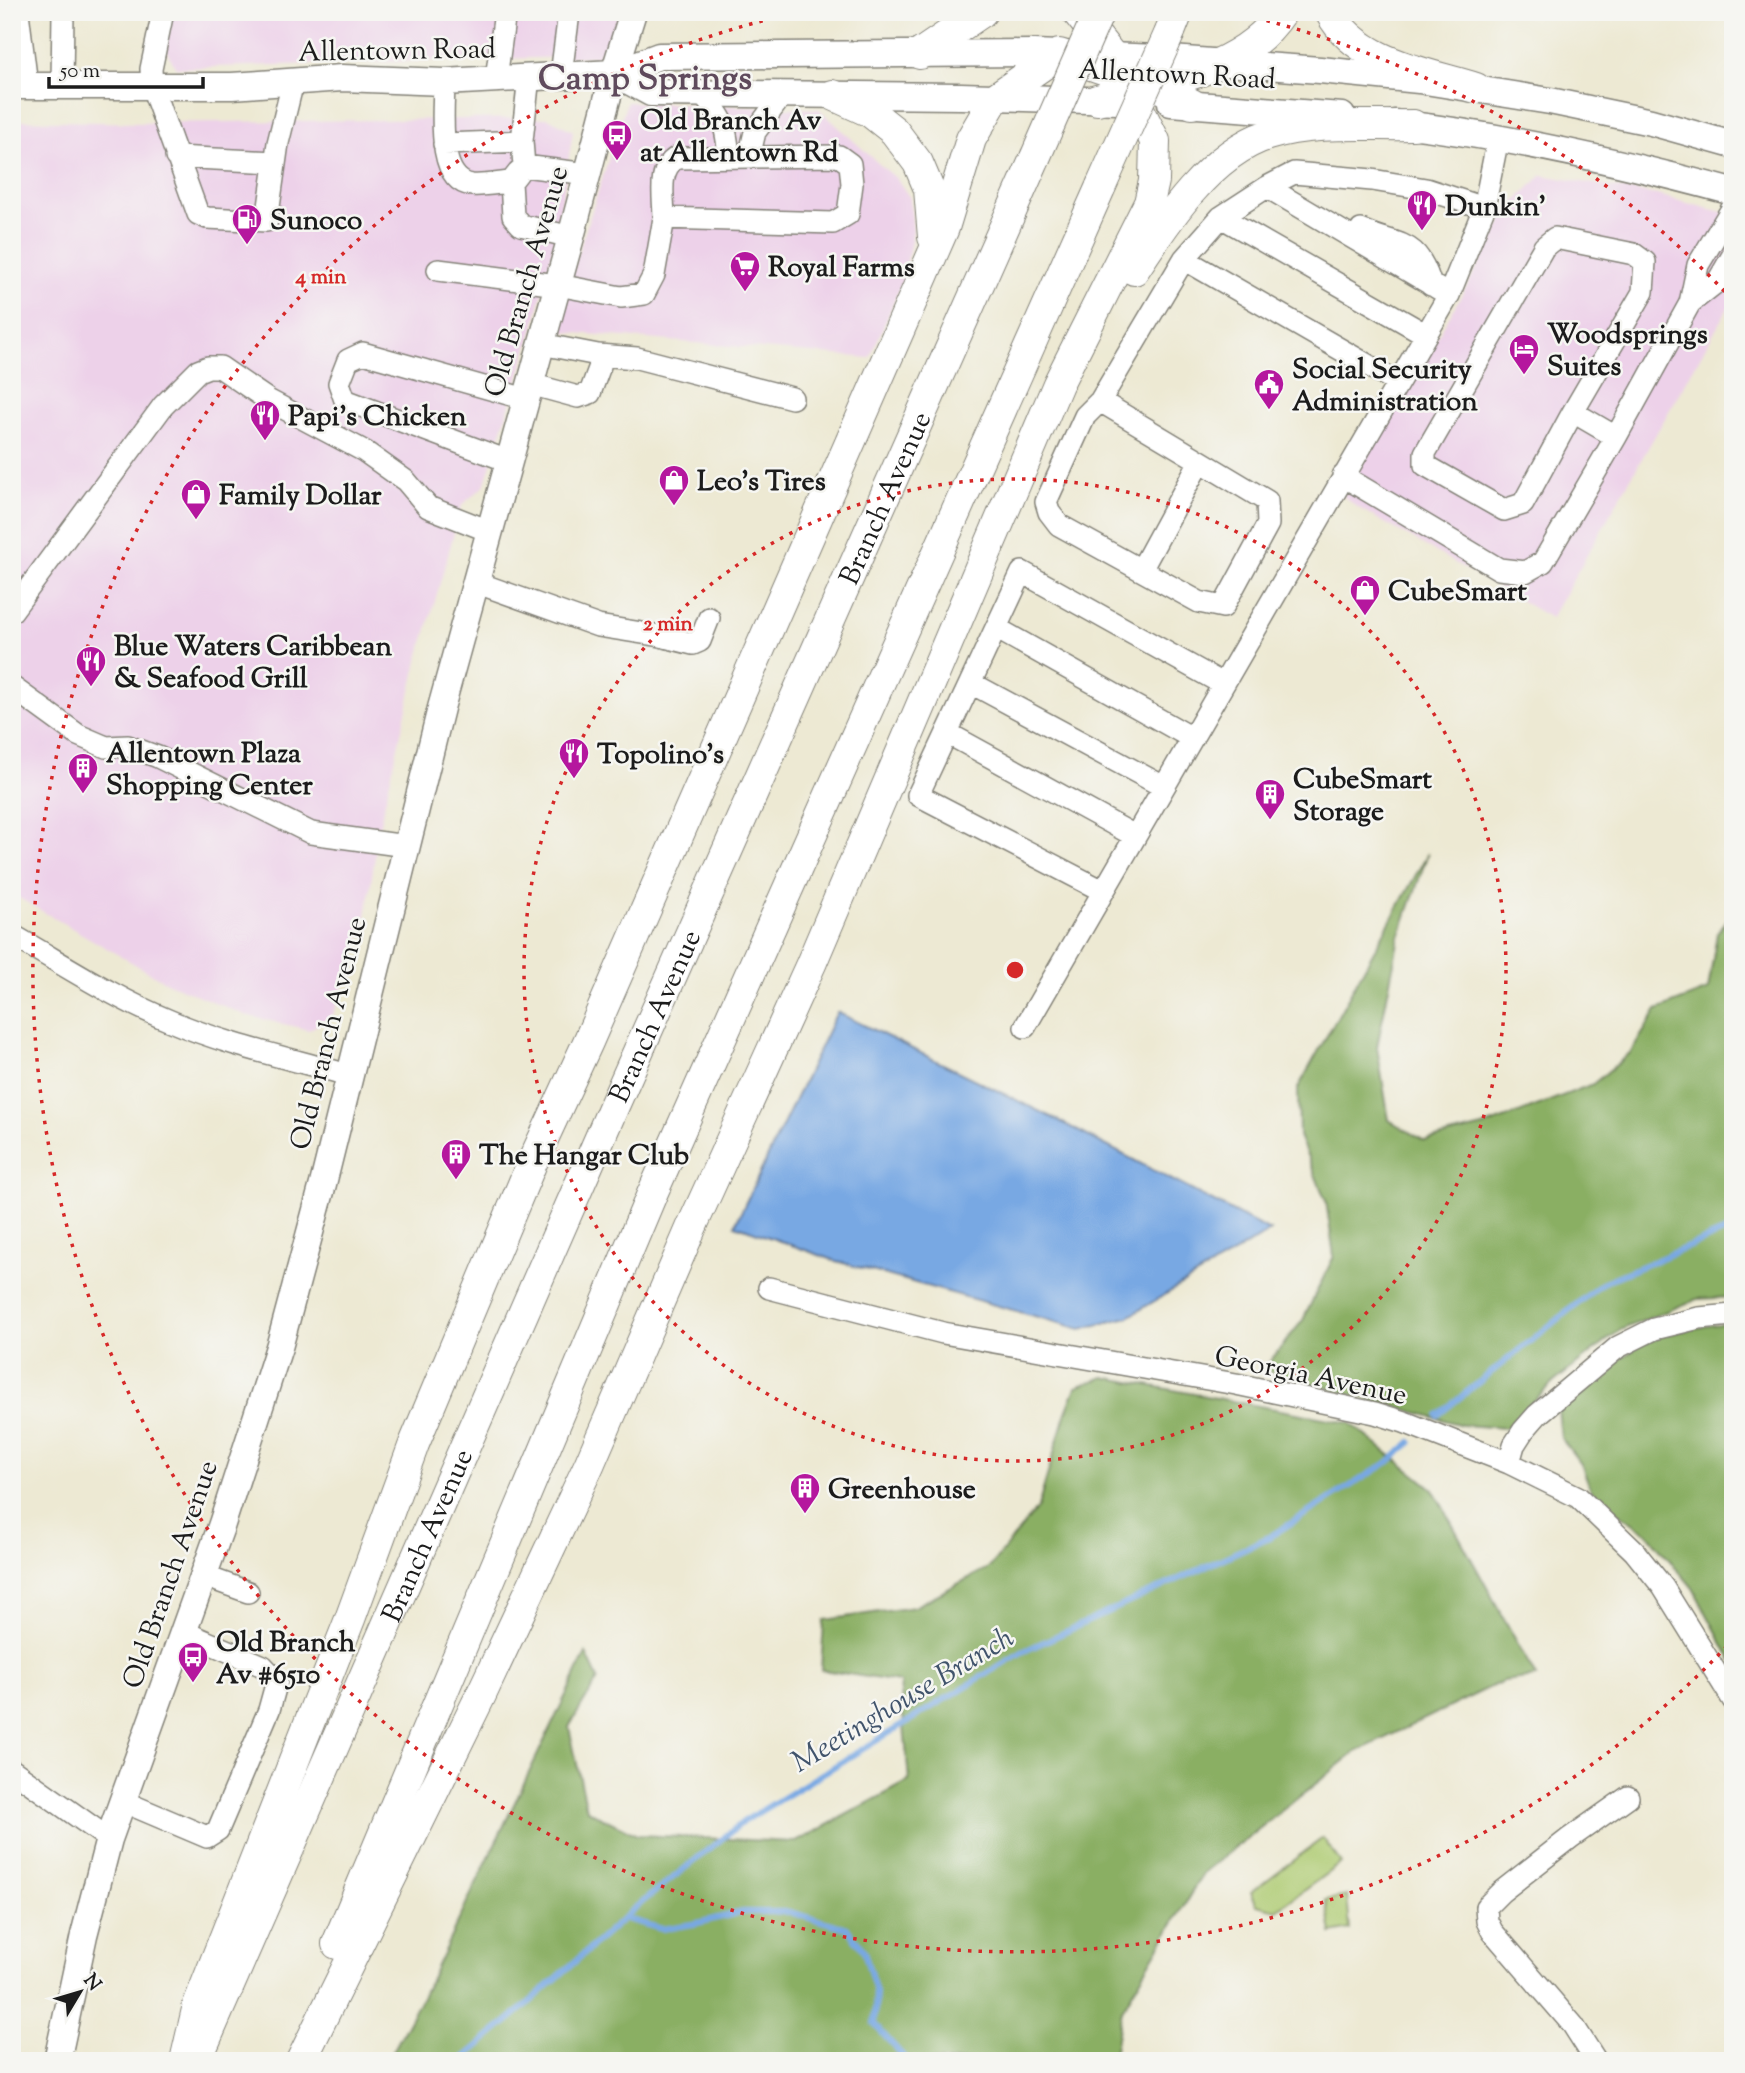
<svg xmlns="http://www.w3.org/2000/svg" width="1745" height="2073" font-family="'Sorts Mill Goudy',serif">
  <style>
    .built { fill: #edd1e9 }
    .green { fill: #aecb72; stroke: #657447; stroke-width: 2 }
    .forest { fill: #8aaf64; stroke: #536640; stroke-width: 2 }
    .water { fill: #78a8e3; stroke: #4a6280; stroke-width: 2 }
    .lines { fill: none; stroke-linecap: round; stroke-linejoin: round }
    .stream { stroke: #78a8e3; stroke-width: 6 }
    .minor-casing { stroke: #848278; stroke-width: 24 }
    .major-casing { stroke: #848278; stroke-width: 29 }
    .highway-casing { stroke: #848278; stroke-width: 32 }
    .minor { stroke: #fff; stroke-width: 21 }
    .major { stroke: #fff; stroke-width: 26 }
    .highway { stroke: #fff; stroke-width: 30 }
    .highway-bridge-casing { stroke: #848278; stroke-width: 32; stroke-linecap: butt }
    .highway-bridge { stroke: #fff; stroke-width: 30 }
    .ring { fill: none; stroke: #d62828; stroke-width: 3.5; stroke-dasharray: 3.5 7 }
    .labels { text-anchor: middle; stroke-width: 5; stroke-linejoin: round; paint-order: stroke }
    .street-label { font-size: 28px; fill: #1c1c1c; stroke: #f6f6f2 }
    .poi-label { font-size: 28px; font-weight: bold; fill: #1c1c1c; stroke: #f6f6f2; text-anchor: start }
    .water-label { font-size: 30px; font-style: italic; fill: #41546c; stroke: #f6f6f2 }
    .district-label { font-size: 35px; font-weight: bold; fill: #5f4a5c; stroke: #f6f6f2 }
    .centre { fill: #d62828; stroke: #f6f6f2; stroke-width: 3.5 }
    .ring-label { font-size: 21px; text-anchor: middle; font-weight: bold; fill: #d62828; stroke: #f6f6f2; stroke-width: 5; stroke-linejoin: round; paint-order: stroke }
  </style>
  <rect width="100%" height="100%" fill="#f6f6f2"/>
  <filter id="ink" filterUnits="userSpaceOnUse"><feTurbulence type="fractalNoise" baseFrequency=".0143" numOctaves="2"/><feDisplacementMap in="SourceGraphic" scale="14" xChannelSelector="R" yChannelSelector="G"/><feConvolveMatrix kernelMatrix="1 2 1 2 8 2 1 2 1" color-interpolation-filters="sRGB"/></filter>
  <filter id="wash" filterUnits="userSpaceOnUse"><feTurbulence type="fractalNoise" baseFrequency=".00686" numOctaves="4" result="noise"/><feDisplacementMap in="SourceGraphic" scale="28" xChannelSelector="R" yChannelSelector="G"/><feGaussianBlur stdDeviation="1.57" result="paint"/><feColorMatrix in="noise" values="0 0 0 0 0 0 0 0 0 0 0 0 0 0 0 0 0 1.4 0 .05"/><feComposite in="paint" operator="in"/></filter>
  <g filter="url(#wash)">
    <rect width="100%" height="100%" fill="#ede9d3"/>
    <path class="built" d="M171 12H620L607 56 176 68 162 43Z
      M627 102 819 109 879 164 897 179 910 198 913 231 903 280 870 358 553 331Z
      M548 118 573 131 557 231 533 331 484 486 462 505 418 661 380 823 365 922 333 1015 309 1030 245 1015 166 982 12 894V120L137 123Z
      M1542 175 1657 195 1733 215V299L1551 618 1357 507 1343 496 1467 286 1510 207Z"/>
    <path class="green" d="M1323 1838 1341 1863 1277 1910 1257 1905 1251 1892Z
      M1347 1896 1350 1929 1332 1933 1326 1900Z"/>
    <path class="forest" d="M1428 853 1399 937 1377 1047 1389 1120 1425 1141 1483 1127 1593 1084 1631 1052 1657 1010 1708 990 1717 933 1733 912V1297L1697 1299 1620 1330 1554 1382 1505 1428 1462 1425 1263 1370 1303 1320 1334 1256 1326 1201 1299 1136 1298 1088Z
      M1733 1322V1663L1693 1588 1647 1533 1614 1510 1591 1490 1581 1464 1561 1438 1558 1409C1586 1387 1620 1354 1652 1340 1677 1330 1706 1326 1733 1322Z
      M1104 1377 1350 1423 1433 1489 1536 1677 1503 1681 1356 1752 1203 1873 1122 2010 1113 2061H388L424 1993 586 1653 598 1679 569 1727 587 1810 637 1835 796 1842 909 1781 900 1682 821 1670 824 1620 914 1607 990 1567 1038 1507 1065 1415 1076 1387Z"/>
    <path class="water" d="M837 1012 1057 1120 1270 1231 1128 1317 1081 1329 836 1261 735 1225Z"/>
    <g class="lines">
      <path class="stream" d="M1438 1415 1604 1282 1733 1228
        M623 1918 662 1929 693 1924 743 1912H789L847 1928 864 1951 876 1992 874 2024 903 2056 905 2061
        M460 2061 521 2010 636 1907 743 1822 1022 1652 1269 1537 1390 1461 1411 1442"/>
    </g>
  </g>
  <g filter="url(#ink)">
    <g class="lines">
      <g class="minor-casing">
        <path id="minor" d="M18 12 27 85
          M163 12 151 69 152 87 198 214 207 218 267 221 278 143 293 82
          M561 75 569 13
          M529 76 522 141 524 166 588 174
          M496 79 505 12
          M444 82C444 108 435 181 472 185 484 186 498 183 511 182
          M62 84 63 12
          M702 94C724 119 726 124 729 157
          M444 144 522 141
          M176 157 275 162
          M749 157 755 132 783 94
          M518 173 511 182 513 216 521 225 571 237
          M1267 187 1449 295
          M1221 217 1425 334
          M1361 230C1401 248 1416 237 1431 285
          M1184 259 1397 382
          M438 270 558 285 621 297 644 294 654 275 664 218 833 223 848 214 852 184 850 164 839 156 676 158C657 170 664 198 664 218
          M1690 303 1718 281 1733 255
          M598 355 637 358 792 398
          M530 384 578 397 590 393 600 366 598 355 541 344
          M1100 401 1085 416 1046 502 1049 512 1059 525 1199 602 1223 607 1268 524 1267 501 1100 401 1184 259 1221 217 1267 187 1294 173 1372 180 1426 189 1484 208
          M1573 412 1523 504 1504 510 1425 465V453L1544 247 1555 238 1634 254 1645 262 1643 292 1573 412 1616 437 1690 303 1698 265 1733 207
          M508 461 345 400 339 383 348 360 363 353 526 399
          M1343 476 1499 569 1525 572 1543 562 1616 437
          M1141 570 1200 461
          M475 582 598 626 661 636 693 644 700 641 709 618
          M12 611 163 406 198 371 208 367H220L268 400 364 451 406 481 428 507 489 531
          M996 628 1192 738
          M971 683 1164 787
          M12 687 78 735 106 747 128 746 158 757 311 833 406 846
          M947 733 1135 836
          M1103 891 918 795 1022 572 1223 684
          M12 935C63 964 114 998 168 1020 226 1045 288 1058 348 1075
          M1025 1027 1449 295 1484 208 1498 138
          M769 1288 943 1333 1236 1384 1375 1413 1404 1422 1509 1463 1578 1497 1634 1551 1663 1587 1733 1700
          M1509 1463 1514 1445 1523 1431 1537 1415 1618 1347 1654 1329 1699 1318 1733 1315
          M204 1576 248 1592
          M12 1770 109 1839
          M122 1801 207 1837 218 1830 269 1710 277 1681 263 1666 184 1632
          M1596 2061 1573 2025 1492 1931 1487 1921 1486 1907 1501 1892 1570 1838 1628 1797"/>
      </g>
      <g class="major-casing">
        <path id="major" d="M614 73 651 93 961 96 1118 101
          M12 86H232L342 78 444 82 614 73 659 56 1034 53 1158 58 1320 70 1419 80 1550 101 1651 122 1733 145
          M1171 103 1342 116
          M1394 123C1508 136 1622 162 1733 192
          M57 2061 84 1935 109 1839 222 1524 280 1344 323 1184 441 708 571 237 614 73 633 12"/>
      </g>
      <g class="highway-casing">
        <g id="highway">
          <path d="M1077 12 1112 56 1153 84 1192 104"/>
          <path d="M1330 12C1357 63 1425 72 1476 88"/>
          <path d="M1170 32 1178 12"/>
          <path d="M920 54 982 12"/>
          <path d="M833 95 870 112 894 131 918 163 929 189 933 237"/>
          <path d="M1097 100C1160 82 1243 72 1282 12"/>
          <path d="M1134 270C1166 221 1210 153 1268 135 1313 121 1366 126 1413 125"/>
          <path d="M337 1944 652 1194 1101 186"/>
          <path id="s1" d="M201 2050 613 1108 1035 158"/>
          <path d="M185 2061 198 2005 350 1619 414 1444 531 1165 588 1042 944 228 971 139 995 98 1059 54 1106 70 1129 91 1135 101 1155 141 1154 181 1149 203 1058 384 811 964 692 1226 589 1465 481 1695 301 2061"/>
        </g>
      </g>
      <use href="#minor" class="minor"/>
      <use href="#major" class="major"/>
      <use href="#highway" class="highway"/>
      <g class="highway-bridge-casing">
        <path id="highway-bridge" d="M1035 158 1099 12
          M1101 186 1170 32"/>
      </g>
      <use href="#highway-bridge" class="highway-bridge"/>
    </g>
  </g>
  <g class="ring">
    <circle cx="1015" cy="970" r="491"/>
    <path d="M1727 1646A982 982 0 1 1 794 13M1236 13A982 982 0 0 1 1727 294"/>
  </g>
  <defs>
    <g id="bus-pin" transform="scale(1.575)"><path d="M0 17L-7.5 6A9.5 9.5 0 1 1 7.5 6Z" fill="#b5179e" stroke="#f6f6f2"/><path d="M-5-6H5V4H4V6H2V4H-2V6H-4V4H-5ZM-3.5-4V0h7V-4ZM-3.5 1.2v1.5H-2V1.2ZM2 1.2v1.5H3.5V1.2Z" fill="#fff"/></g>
    <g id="restaurant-pin" transform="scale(1.575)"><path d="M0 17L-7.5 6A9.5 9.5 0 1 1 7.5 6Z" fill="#b5179e" stroke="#f6f6f2"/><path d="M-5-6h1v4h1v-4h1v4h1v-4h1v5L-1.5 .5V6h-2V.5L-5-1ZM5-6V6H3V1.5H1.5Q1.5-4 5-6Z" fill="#fff"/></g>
    <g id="fuel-pin" transform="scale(1.575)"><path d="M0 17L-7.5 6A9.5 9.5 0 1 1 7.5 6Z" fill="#b5179e" stroke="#f6f6f2"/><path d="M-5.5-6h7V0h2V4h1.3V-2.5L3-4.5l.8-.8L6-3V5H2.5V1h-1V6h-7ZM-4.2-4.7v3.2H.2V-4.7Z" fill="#fff"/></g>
    <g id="supermarket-pin" transform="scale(1.575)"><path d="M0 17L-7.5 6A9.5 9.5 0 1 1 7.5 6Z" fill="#b5179e" stroke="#f6f6f2"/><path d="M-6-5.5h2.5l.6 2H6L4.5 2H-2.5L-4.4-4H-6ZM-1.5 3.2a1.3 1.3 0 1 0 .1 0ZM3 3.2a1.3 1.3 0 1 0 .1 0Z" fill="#fff"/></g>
    <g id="hotel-pin" transform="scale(1.575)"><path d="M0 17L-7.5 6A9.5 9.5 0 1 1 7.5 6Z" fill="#b5179e" stroke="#f6f6f2"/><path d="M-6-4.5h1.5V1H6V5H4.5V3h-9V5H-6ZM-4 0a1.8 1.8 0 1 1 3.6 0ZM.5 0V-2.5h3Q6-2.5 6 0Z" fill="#fff"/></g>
    <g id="civic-pin" transform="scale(1.575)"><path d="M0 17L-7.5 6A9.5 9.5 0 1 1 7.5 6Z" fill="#b5179e" stroke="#f6f6f2"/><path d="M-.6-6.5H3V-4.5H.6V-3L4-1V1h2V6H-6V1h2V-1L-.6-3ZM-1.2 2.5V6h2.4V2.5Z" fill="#fff"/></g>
    <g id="shop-pin" transform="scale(1.575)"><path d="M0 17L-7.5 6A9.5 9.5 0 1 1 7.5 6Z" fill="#b5179e" stroke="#f6f6f2"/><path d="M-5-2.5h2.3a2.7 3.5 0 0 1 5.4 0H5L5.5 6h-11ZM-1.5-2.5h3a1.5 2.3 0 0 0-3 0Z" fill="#fff"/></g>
    <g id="building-pin" transform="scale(1.575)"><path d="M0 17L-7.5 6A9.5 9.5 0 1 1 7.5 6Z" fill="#b5179e" stroke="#f6f6f2"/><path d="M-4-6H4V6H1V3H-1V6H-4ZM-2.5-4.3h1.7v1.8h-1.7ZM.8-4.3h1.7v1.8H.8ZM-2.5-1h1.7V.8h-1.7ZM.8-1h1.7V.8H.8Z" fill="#fff"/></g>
  </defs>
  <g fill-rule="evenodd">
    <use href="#bus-pin" x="617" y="135"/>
    <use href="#restaurant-pin" x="1422" y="205"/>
    <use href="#fuel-pin" x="247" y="219"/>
    <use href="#supermarket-pin" x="745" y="266"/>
    <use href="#hotel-pin" x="1524" y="349"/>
    <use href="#civic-pin" x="1269" y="384"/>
    <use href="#restaurant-pin" x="265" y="415"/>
    <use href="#shop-pin" x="674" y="480"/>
    <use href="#shop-pin" x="196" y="494"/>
    <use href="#shop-pin" x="1365" y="590"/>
    <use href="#restaurant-pin" x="91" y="661"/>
    <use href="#restaurant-pin" x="574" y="753"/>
    <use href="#building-pin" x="83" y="768"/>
    <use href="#building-pin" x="1270" y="794"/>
    <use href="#building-pin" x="456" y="1154"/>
    <use href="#building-pin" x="805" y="1488"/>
    <use href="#bus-pin" x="193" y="1657"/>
  </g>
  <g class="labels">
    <g class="street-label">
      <text transform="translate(397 49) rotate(-1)" y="10">Allentown Road</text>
      <text transform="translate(1177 73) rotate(3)" y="10">Allentown Road</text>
      <text transform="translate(525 281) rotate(-74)" y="10">Old Branch Avenue</text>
      <text dy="10" stroke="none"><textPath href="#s1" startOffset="1696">Branch Avenue</textPath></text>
      <text dy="10" stroke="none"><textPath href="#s1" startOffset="1129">Branch Avenue</textPath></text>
      <text transform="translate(327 1033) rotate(-76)" y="10">Old Branch Avenue</text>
      <text transform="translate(1311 1374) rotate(12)" y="10">Georgia Avenue</text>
      <text dy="10" stroke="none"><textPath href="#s1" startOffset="562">Branch Avenue</textPath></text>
      <text transform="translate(169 1574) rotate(-71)" y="10">Old Branch Avenue</text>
    </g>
    <g class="poi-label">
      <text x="640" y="129">Old Branch Av<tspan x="640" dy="32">at Allentown Rd</tspan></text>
      <text x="1445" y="215">Dunkin'</text>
      <text x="270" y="229">Sunoco</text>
      <text x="768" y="276">Royal Farms</text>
      <text x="1547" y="343">Woodsprings<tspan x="1547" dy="32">Suites</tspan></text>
      <text x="1292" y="378">Social Security<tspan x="1292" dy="32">Administration</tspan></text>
      <text x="288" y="425">Papi's Chicken</text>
      <text x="697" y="490">Leo's Tires</text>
      <text x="219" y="504">Family Dollar</text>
      <text x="1388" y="600">CubeSmart</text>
      <text x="114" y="655">Blue Waters Caribbean<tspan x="114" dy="32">&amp; Seafood Grill</tspan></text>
      <text x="106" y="762">Allentown Plaza<tspan x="106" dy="32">Shopping Center</tspan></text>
      <text x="597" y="763">Topolino's</text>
      <text x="1293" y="788">CubeSmart<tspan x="1293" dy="32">Storage</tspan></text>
      <text x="479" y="1164">The Hangar Club</text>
      <text x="828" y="1498">Greenhouse</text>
      <text x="216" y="1651">Old Branch<tspan x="216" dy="32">Av #6510</tspan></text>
    </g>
    <g class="water-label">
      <text transform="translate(902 1699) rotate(-31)" y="10">Meetinghouse Branch</text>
    </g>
    <g class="district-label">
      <text x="645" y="89">Camp Springs</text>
    </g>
  </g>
  <circle cx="1015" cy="970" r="10" class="centre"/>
  <g class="ring-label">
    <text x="321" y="283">4 min</text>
    <text x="668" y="630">2 min</text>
  </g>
  <rect width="1745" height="2073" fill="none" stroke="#f6f6f2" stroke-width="42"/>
  <g transform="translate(80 1992) rotate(52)" stroke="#f6f6f2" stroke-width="5" paint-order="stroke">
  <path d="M0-5L12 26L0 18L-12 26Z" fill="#1c1c1c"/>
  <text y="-10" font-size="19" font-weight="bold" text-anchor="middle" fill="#1c1c1c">N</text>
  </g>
  <path d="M49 77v10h154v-10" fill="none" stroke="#1c1c1c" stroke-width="3.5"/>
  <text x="60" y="77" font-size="21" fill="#1c1c1c" stroke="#f6f6f2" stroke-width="5" paint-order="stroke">50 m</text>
</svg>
